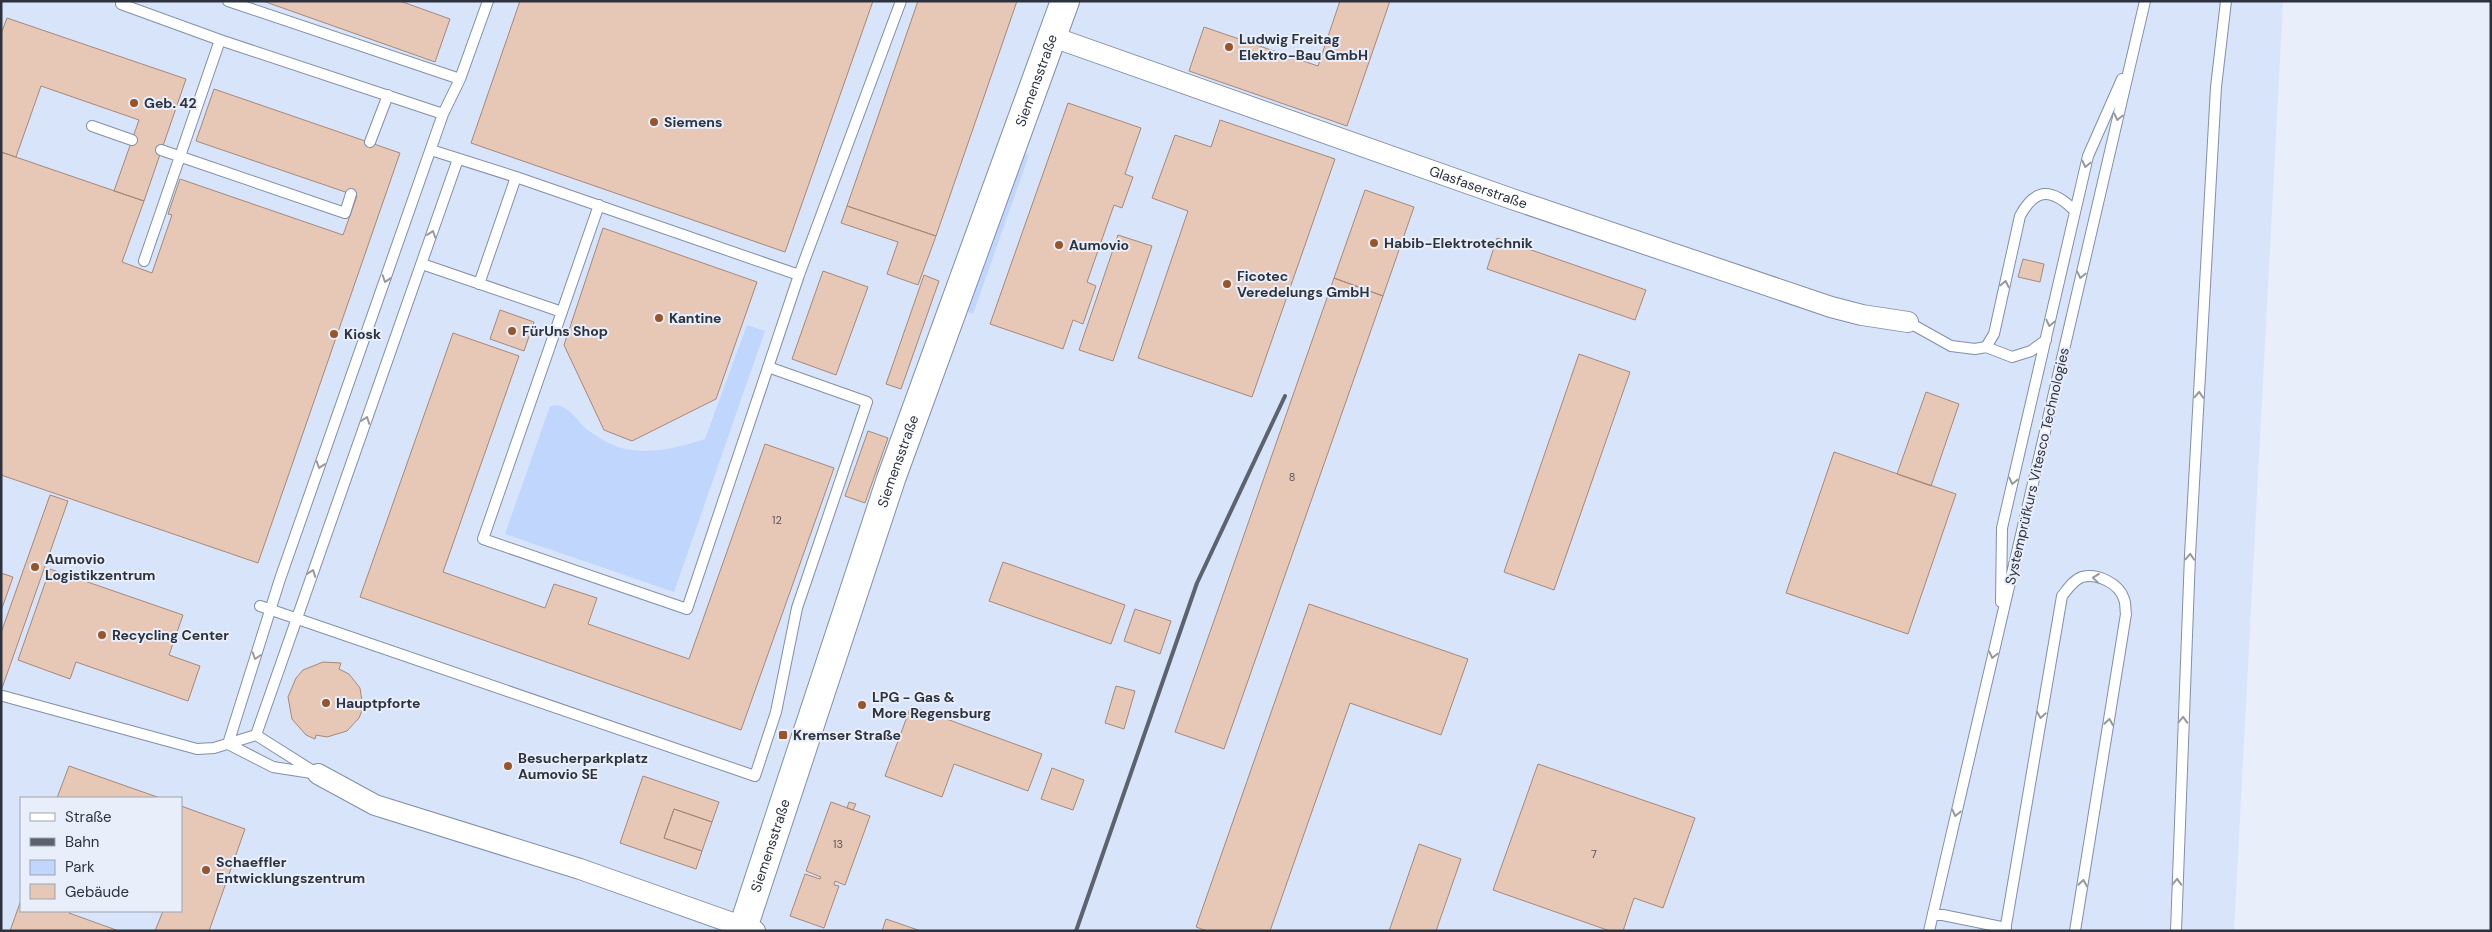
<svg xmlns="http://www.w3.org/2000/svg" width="2492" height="932" font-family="'DM Sans',sans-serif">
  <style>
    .built { fill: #d8e4f9; fill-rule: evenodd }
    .green { fill: #c1d6fd }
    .building { fill: #e7c7b6; stroke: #a68979 }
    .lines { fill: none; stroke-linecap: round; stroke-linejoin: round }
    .lane-casing { stroke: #818fa9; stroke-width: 12 }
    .street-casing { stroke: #818fa9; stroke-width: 22 }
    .secondary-casing { stroke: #818fa9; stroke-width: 30 }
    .lane { stroke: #fff; stroke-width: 10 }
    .street { stroke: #fff; stroke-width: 20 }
    .secondary { stroke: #fff; stroke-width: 28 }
    .rail { stroke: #5c626e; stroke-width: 4 }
    .oneway { stroke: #96989e }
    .poi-dot { fill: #9a5429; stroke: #e8eefa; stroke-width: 2 }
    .labels { text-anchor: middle; stroke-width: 4; stroke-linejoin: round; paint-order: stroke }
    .number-label { font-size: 11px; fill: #5b575c }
    .poi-label { font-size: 14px; font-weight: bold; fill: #2c323e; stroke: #e8eefa; text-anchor: start }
    .street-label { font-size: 14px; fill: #2c323e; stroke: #e8eefa }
  </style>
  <rect width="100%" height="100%" fill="#e8eefa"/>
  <path class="built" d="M1 1H2283L2234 931H1ZM21 798H181V911H21Z"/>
  <path class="green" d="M1025 153 1029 155 973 314 968 312 966 306 1009 186Z
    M747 325 765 331 674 592 505 534 550 406C566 402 575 418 584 427 594 435 610 445 621 448 650 455 678 448 705 439Z"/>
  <path class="building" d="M263 1H400L450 19 435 62Z
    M520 1H873L785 252 471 143Z
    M918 1H1017L936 236 847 206Z
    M1340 1H1390L1347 126 1189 71 1204 27 1318 66Z
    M7 18 186 79 144 201 114 191 139 120 41 86 16 157 1 152V34Z
    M214 89 400 153 258 563 1 475V152L144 201 122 262 152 273 172 215 168 214 180 179 343 235 357 196 196 141Z
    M1068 103 1141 128 1125 174 1133 177 1122 208 1114 205 1087 282 1096 286 1083 324 1073 320 1063 349 990 324Z
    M1220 120 1335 159 1252 397 1138 358 1188 211 1152 198 1175 135 1211 147Z
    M1365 190 1414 207 1383 296 1334 278Z
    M847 206 936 236 918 285 887 274 898 242 841 223Z
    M603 228 757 282 716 399 632 441 604 430 564 345Z
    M1118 235 1152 246 1113 361 1079 350Z
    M1497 238 1646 290 1635 320 1487 269Z
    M2023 259 2044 264 2040 282 2018 277Z
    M823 271 868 287 836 375 792 359Z
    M924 275 939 281 901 389 886 384Z
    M1334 278 1383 296 1224 749 1175 732Z
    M500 310 534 322 524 351 490 339Z
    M453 333 519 356 443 572 545 608 554 584 597 598 588 624 689 659 765 444 834 468 741 730 360 597Z
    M1579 354 1630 372 1554 590 1504 572Z
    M1926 392 1959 404 1931 486 1897 474Z
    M868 431 888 438 865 503 845 496Z
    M1834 452 1956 494 1908 634 1786 593Z
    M50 495 68 501 1 691V633Z
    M1003 562 1125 605 1111 644 989 601Z
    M50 569 183 615 169 655 200 666 188 701 76 662 70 679 18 660Z
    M1 573 13 577 1 611Z
    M1309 604 1468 659 1441 735 1350 703 1270 931H1207L1196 927Z
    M1135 609 1171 621 1160 654 1124 641Z
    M323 662 341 663 339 669 349 674 360 688 363 708 359 718 347 731 327 737 316 735 315 739 306 735 292 719 288 697 296 678 303 670Z
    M1116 686 1135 691 1124 729 1105 723Z
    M911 706 1042 754 1028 791 954 764 942 797 885 776Z
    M1538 764 1695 818 1663 908 1634 898 1623 931H1610L1493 890Z
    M69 766 160 798H57Z
    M1052 768 1084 780 1073 810 1041 799Z
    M643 776 719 802 712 822 674 809 664 838 702 851 696 869 620 843Z
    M831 802 870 816 845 885 835 881 834 885 839 886 824 928 790 916 805 874 820 879 821 877 806 871Z
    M849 802 856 804 853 810 847 808Z
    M181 806 245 829 209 931H155L163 911H181Z
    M674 809 712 822 702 851 664 838Z
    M1419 844 1461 859 1436 931H1389Z
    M21 900V911H70L69 913 119 931H10Z
    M886 919 921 931H882Z"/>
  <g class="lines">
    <g class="lane-casing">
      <path id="lane" d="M122 1 121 4 220 40 443 114
        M228 1 460 79
        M92 126 132 140
        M370 142 388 95
        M161 150 345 213 351 194
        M431 150 516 177 799 275
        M599 205 483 539 687 609 799 275 901 1
        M144 261 220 40
        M422 264 562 312
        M479 284 516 177
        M1908 322 1951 346 1975 349 1986 347 2012 357 2031 351 2046 340
        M1986 347 1994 334 2020 216C2036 186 2053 189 2075 211
        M2001 602 2002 528 2088 156 2122 79
        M260 606 755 776 776 712 797 608 867 402 768 367
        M3 696 197 749 214 748 256 735
        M313 771 256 735 458 159
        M318 774 273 767 228 744 280 579 443 114 460 79 488 1
        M1933 913 2006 928
        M1929 931 2145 1
        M2005 931 2062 596C2067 590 2073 580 2082 577 2097 573 2119 583 2124 599 2126 603 2125 610 2126 614L2075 931
        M2176 931 2190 555 2216 87 2226 1"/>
    </g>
    <g class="street-casing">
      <g id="street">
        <path id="s1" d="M1053 37 1512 199 1831 307 1862 315 1908 322"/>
        <path d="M318 774 375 805 580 869 755 931"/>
      </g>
    </g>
    <g class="secondary-casing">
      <g id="secondary">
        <path id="s2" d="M742 931 891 479 1065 1"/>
      </g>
    </g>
    <use href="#lane" class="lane"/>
    <use href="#street" class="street"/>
    <use href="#secondary" class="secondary"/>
    <path class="rail" d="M1076 931 1197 583 1285 396"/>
  </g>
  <defs><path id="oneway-chevron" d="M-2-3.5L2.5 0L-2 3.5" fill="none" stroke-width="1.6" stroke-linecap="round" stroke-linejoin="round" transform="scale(1.25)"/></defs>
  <g class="oneway">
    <use href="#oneway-chevron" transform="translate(2118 117) rotate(103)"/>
    <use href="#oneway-chevron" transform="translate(2086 164) rotate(103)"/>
    <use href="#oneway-chevron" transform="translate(432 234) rotate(-71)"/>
    <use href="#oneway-chevron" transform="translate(2081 275) rotate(103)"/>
    <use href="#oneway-chevron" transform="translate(386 279) rotate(109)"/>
    <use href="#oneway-chevron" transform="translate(2005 284) rotate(-78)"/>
    <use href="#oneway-chevron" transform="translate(2050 323) rotate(103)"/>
    <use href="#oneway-chevron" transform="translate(2199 395) rotate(-87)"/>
    <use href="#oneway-chevron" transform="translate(366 420) rotate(-70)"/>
    <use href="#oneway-chevron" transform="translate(320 465) rotate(109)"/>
    <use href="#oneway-chevron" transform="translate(2013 481) rotate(103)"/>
    <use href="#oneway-chevron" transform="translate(2190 557) rotate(-87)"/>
    <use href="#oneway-chevron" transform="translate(312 573) rotate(-70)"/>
    <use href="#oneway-chevron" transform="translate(2096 578) rotate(-173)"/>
    <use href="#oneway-chevron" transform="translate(1993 655) rotate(103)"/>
    <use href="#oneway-chevron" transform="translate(256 656) rotate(108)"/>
    <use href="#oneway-chevron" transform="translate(2041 715) rotate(99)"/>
    <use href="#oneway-chevron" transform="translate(2183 720) rotate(-88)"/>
    <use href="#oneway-chevron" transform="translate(2109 722) rotate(-81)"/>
    <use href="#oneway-chevron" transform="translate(1956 813) rotate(103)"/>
    <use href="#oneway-chevron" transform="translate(2177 882) rotate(-88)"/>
    <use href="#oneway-chevron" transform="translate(2083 883) rotate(-81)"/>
  </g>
  <g class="poi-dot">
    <circle cx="1229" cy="47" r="5"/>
    <circle cx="134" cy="103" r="5"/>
    <circle cx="654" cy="122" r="5"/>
    <circle cx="1374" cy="243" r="5"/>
    <circle cx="1059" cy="245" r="5"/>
    <circle cx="1227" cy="284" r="5"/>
    <circle cx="659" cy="318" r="5"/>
    <circle cx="512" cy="331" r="5"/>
    <circle cx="334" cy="334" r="5"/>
    <circle cx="35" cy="567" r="5"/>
    <circle cx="102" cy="635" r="5"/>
    <circle cx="326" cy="703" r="5"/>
    <circle cx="862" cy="705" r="5"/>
    <rect x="778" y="730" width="10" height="10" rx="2.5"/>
    <circle cx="508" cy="766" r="5"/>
    <circle cx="206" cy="870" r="5"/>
  </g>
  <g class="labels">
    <g class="number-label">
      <text x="1292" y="481">8</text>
      <text x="777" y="524">12</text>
      <text x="838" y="848">13</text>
      <text x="1594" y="858">7</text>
    </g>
    <g class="poi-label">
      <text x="1239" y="44">Ludwig Freitag<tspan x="1239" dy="16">Elektro-Bau GmbH</tspan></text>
      <text x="144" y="108">Geb. 42</text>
      <text x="664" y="127">Siemens</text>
      <text x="1384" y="248">Habib-Elektrotechnik</text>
      <text x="1069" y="250">Aumovio</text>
      <text x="1237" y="281">Ficotec<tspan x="1237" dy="16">Veredelungs GmbH</tspan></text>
      <text x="669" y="323">Kantine</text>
      <text x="522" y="336">FürUns Shop</text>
      <text x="344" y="339">Kiosk</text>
      <text x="45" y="564">Aumovio<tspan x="45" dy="16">Logistikzentrum</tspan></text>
      <text x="112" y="640">Recycling Center</text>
      <text x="872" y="702">LPG - Gas &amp;<tspan x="872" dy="16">More Regensburg</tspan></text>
      <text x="336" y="708">Hauptpforte</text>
      <text x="793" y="740">Kremser Straße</text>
      <text x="518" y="763">Besucherparkplatz<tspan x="518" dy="16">Aumovio SE</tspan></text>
      <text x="216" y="867">Schaeffler<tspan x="216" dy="16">Entwicklungszentrum</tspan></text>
    </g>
    <g class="street-label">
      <text dy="5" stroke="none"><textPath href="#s2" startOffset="900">Siemensstraße</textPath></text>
      <text dy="5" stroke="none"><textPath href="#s1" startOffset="451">Glasfaserstraße</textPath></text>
      <text dy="5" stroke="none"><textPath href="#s2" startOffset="495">Siemensstraße</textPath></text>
      <text transform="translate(2037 466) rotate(-77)" y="5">Systemprüfkurs Vitesco Technologies</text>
      <text dy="5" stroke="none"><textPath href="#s2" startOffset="90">Siemensstraße</textPath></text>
    </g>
  </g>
  <rect width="2492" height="932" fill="none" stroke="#2c323e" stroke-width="5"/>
  <rect x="20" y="797" width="162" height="115" fill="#e8eefa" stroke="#9da3af"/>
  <rect x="30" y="813" width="25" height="8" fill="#ffffff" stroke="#9da3af"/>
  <text x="65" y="822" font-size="15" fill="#2c323e">Straße</text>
  <rect x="30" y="838" width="25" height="8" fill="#5c626e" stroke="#9da3af"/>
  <text x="65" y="847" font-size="15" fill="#2c323e">Bahn</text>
  <rect x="30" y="860" width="25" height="15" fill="#c1d6fd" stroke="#9da3af"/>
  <text x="65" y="872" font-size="15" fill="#2c323e">Park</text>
  <rect x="30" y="884" width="25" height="15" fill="#e7c7b6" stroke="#9da3af"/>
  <text x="65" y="897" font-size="15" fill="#2c323e">Gebäude</text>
</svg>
